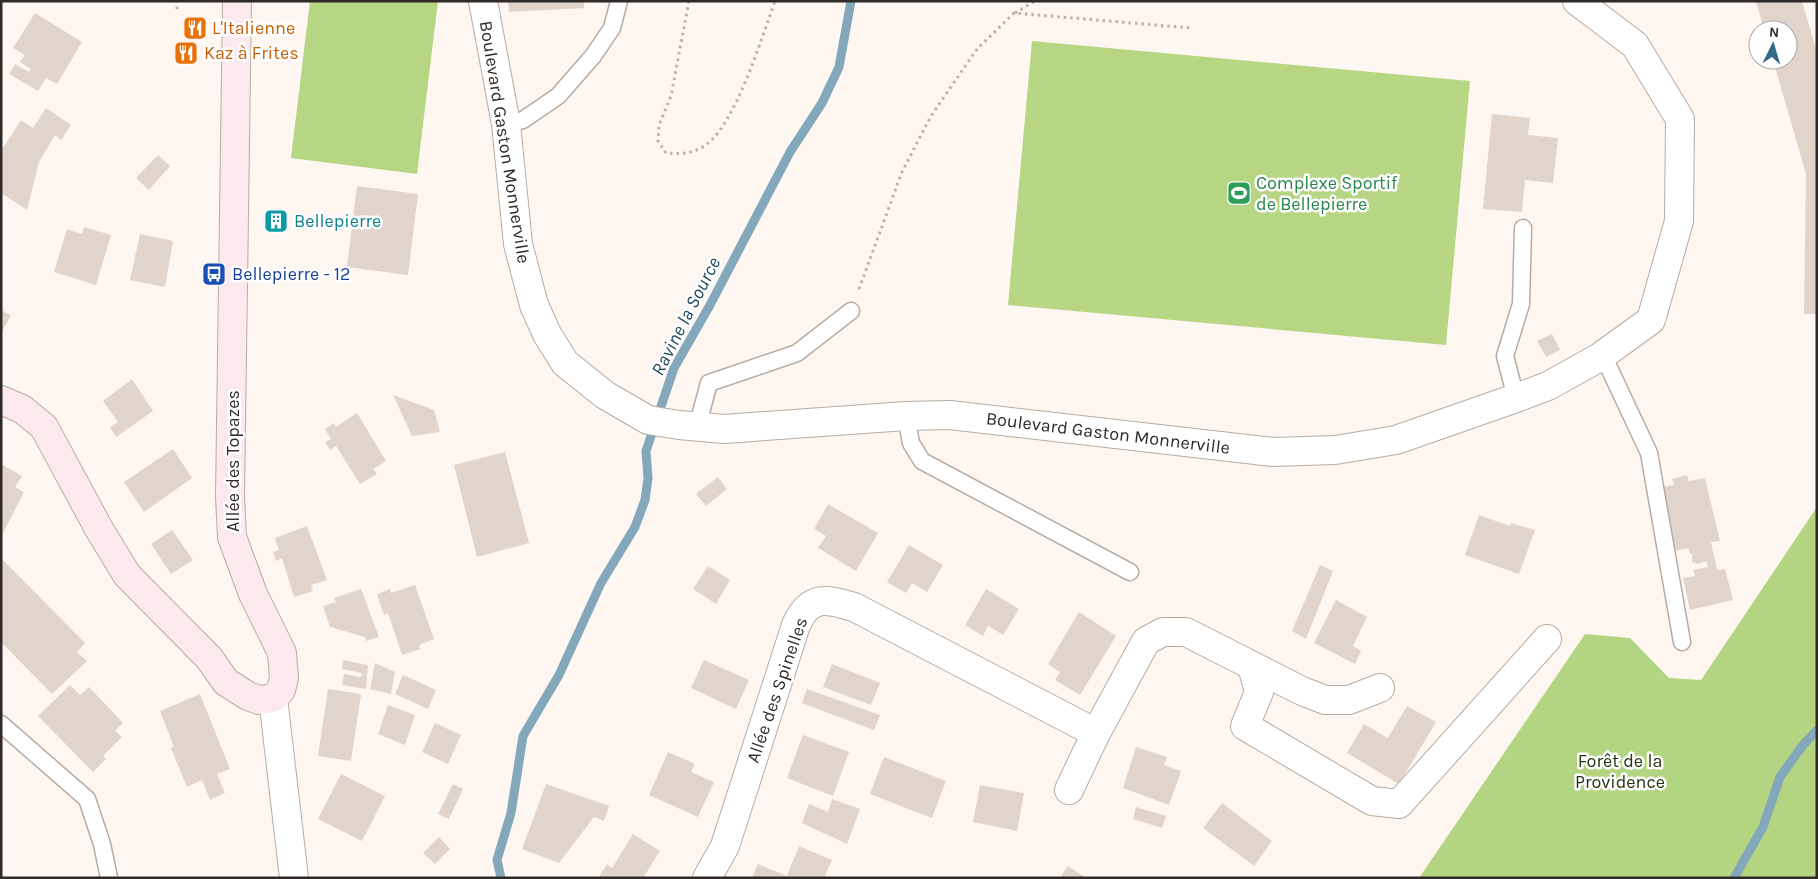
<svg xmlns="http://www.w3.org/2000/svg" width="1818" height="879" font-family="Karla,sans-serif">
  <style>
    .green { fill: #b6d684 }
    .forest { fill: #b3d480 }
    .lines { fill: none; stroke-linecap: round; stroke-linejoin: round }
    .stream { stroke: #83a7bb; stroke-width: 9 }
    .building { fill: #e0d4cb }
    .service-casing { stroke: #b7aca3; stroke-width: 19 }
    .minor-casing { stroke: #b7aca3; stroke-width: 30 }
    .tertiary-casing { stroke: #b7aca3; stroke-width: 30 }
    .secondary-casing { stroke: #b7aca3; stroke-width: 30 }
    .path { stroke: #b8b1ad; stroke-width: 3; stroke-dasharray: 2.5 4; stroke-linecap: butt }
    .service { stroke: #fff; stroke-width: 16 }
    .minor { stroke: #fff; stroke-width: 28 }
    .tertiary { stroke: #fff; stroke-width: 28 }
    .secondary { stroke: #fbe9ee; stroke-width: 28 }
    .labels { text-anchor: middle; stroke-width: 5; stroke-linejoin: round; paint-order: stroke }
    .food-label { font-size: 18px; fill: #c56008; stroke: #fff; text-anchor: start }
    .street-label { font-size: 18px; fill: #2f2a27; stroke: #fff }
    .leisure-label { font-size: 18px; fill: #27864d; stroke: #fff; text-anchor: start }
    .culture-label { font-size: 18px; fill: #0d838f; stroke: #fff; text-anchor: start }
    .transit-label { font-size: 18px; fill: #164399; stroke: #fff; text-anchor: start }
    .park-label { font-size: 18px; fill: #263310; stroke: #fff }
    .water-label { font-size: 19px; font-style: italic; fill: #204a5f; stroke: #fff }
  </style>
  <rect width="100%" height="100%" fill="#fdf6f1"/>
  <path class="green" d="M310 1H438L417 174 291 158Z
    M1032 41 1470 81 1446 345 1008 305Z"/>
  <path class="forest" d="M1817 507V878H1419L1585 634 1630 638 1669 678 1701 680Z"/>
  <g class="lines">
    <path class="stream" d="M501 878 497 860 511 813 523 736 559 675 601 583 635 527 645 500 648 478 646 451 674 368 710 305 790 152 822 103 839 67 851 1
      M1734 878 1763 827 1780 777 1803 745 1817 730"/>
  </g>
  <path class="building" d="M508 1H584V8L509 12Z
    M1756 1H1802L1817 53V314H1804L1806 174 1773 60H1788V30H1764Z
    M35 13 82 42 57 84 46 78 38 91 9 74 15 64 29 72 31 69 20 62 25 55 13 48Z
    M46 108 71 125 61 140 55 135 39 162 27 210 1 193V151L21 120 33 128Z
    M1492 114 1530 118 1528 135 1558 138 1553 183 1525 180 1522 212 1483 209Z
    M158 155 170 166 149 190 136 178Z
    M357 186 418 194 408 275 347 267Z
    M271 214H282V229H270Z
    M84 227 111 235 96 285 54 272 67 229 82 234Z
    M140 234 173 241 165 287 130 280Z
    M1 310 11 315 1 334Z
    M1552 334 1560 350 1546 357 1537 341Z
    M132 379 153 411 116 437 110 427 118 422 103 401Z
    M393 395 434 410 440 432 412 436Z
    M357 413 386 461 373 469 377 474 360 484 336 446 330 450 325 442 331 439 325 429 334 423 336 427Z
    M173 449 192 478 144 512 124 482Z
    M505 452 529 543 477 557 454 465Z
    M1 464 22 476 15 487 24 492 3 533 1 532Z
    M1687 475 1689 481 1705 478 1720 541 1711 542 1717 570 1725 569 1733 600 1690 610 1683 578 1695 576 1693 570 1708 567 1706 561 1698 564 1692 562V553L1690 554 1688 548 1676 551 1662 487 1674 485 1672 479Z
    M718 477 727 489 706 506 696 494Z
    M828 504 878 533 856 571 818 548 826 536 814 529Z
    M1479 515 1510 526 1511 523 1535 530 1519 574 1465 555Z
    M307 526 327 580 311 585 313 591 294 597 282 558 276 561 273 552 279 550 275 538Z
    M172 530 193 560 171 574 151 544Z
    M909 545 943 565 927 592 912 583 906 593 887 582Z
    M1 558 85 643 77 652 87 661 52 694 1 642Z
    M1320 565 1333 571 1306 639 1292 631Z
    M708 566 730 580 716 604 693 589Z
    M415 585 434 639 419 645 420 649 402 655 388 613 384 615 377 594 390 589 391 593Z
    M361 589 379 637 366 641 365 637 330 627 323 606 336 602 334 598Z
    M986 589 1019 609 1003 635 988 626 983 636 965 625Z
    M1336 600 1367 617 1353 646 1361 651 1355 664 1314 643Z
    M1079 612 1116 636 1080 695 1055 680 1060 672 1048 664Z
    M343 660 368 665 366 689 342 685 344 674 361 677 362 673 342 669Z
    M704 660 749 680 736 709 691 688Z
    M375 663 395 672 391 694 370 689Z
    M832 664 880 683 871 705 823 687Z
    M403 675 436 690 428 709 395 694Z
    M70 685 80 695 89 687 123 723 115 731 122 737 103 756 106 759 93 772 38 716Z
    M328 689 361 694 351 761 318 756Z
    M807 689 880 715 874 730 802 703Z
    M200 694 230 769 217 774 225 793 210 800 202 780 187 787 171 748 174 747 160 711Z
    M388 705 415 715 405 745 378 734Z
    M1407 706 1436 722 1399 784 1347 753 1364 724 1388 738Z
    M435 723 461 735 448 764 422 752Z
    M803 735 849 752 833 796 787 778Z
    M1136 747 1167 757 1164 765 1181 771 1169 805 1123 788Z
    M668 752 695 764 691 772 714 782 698 817 649 795Z
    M884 757 946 781 932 818 870 794Z
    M341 774 385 796 362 841 318 819Z
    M453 784 463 789 449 819 438 814Z
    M546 784 609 806 604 821 594 817 559 863 522 849Z
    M980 785 1024 793 1017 831 973 822Z
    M832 799 860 809 847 844 802 823 809 804 828 812Z
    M1222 803 1272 841 1254 866 1203 828Z
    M1136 807 1166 816 1162 828 1133 819Z
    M633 834 660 851 643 878H598L607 864 612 868Z
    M439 837 450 849 435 864 423 853Z
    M799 846 832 860 824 878H752L758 864 787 876Z
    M1068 866 1086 878H1060Z"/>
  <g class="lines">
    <g class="service-casing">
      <path id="service" d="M506 124 523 120 558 96 593 56 612 28 619 1
        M1603 355 1649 453 1682 642
        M1516 398 1505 356 1521 304 1523 228
        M906 416 911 443 922 461 1130 572
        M697 427 709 383 797 353 851 311
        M1 724 87 799 102 844 109 878"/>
    </g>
    <g class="minor-casing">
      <path id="minor" d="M1252 666 1259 692 1245 726 1372 801 1399 804 1547 639
        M273 698 294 878
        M1069 790 1096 733 1146 641 1163 632H1186L1302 691 1325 700H1349L1380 688
        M707 878 725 846 796 625C810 594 826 599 854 607L1096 733"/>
    </g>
    <g class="tertiary-casing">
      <path id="tertiary" d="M483 1 506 124 518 244 534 305 547 334 565 363 605 395 648 420 679 425 724 429 906 416 950 415 1273 452 1335 450 1396 440 1516 398 1548 386 1600 357 1651 320 1679 221 1680 119 1635 45 1577 1"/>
    </g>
    <g class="secondary-casing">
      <path id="secondary" d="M1 400 22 409 44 427 99 529 127 575 209 658 226 682 248 696 259 700 273 698 281 690 284 678 282 653 253 594 232 537 230 497 237 1"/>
    </g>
    <path class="path" d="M689 1 671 96 659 125 658 141 666 153C681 154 694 154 707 144 736 122 762 37 775 1
      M177 9V1
      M1015 13 1035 1
      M859 289 902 172 931 116 977 49 1014 13 1191 28"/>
    <use href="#service" class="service"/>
    <use href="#minor" class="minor"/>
    <use href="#tertiary" class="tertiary"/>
    <use href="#secondary" class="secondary"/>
  </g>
  <defs>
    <g id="restaurant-square" transform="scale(1.25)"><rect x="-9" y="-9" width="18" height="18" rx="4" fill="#e8710a" stroke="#fff"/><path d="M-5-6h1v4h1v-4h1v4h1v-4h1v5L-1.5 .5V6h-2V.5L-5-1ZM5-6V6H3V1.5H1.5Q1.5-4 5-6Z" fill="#fff"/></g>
    <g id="stadium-square" transform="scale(1.25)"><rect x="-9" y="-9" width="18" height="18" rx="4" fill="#2e9e5b" stroke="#fff"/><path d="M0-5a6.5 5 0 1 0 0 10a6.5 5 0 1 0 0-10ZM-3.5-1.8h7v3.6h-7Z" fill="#fff"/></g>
    <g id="building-square" transform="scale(1.25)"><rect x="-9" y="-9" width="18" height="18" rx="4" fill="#0f9aa8" stroke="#fff"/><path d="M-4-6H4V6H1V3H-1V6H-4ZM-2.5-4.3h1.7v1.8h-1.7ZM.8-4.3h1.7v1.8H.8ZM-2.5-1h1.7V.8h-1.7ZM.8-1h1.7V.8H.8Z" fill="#fff"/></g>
    <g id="bus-square" transform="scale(1.25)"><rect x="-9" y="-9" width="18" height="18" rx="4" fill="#1a4fb4" stroke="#fff"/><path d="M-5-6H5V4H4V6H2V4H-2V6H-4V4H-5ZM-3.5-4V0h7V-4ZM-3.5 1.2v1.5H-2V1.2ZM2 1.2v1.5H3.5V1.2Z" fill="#fff"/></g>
  </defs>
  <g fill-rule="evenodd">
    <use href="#restaurant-square" x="195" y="28"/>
    <use href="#restaurant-square" x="186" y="53"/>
    <use href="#stadium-square" x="1239" y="193"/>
    <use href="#building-square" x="276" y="221"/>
    <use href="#bus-square" x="214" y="274"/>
  </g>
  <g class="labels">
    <g class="food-label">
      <text x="212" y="34">L'Italienne</text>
      <text x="204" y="59">Kaz à Frites</text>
    </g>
    <g class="street-label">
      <text transform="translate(505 142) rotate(81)" y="6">Boulevard Gaston Monnerville</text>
      <text transform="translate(1108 433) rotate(7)" y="6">Boulevard Gaston Monnerville</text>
      <text transform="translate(233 461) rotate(-90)" y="6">Allée des Topazes</text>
      <text transform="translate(777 690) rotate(-71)" y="6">Allée des Spinelles</text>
    </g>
    <g class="leisure-label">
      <text x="1256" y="189">Complexe Sportif<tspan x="1256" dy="21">de Bellepierre</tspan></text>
    </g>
    <g class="culture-label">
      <text x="294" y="227">Bellepierre</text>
    </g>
    <g class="transit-label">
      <text x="232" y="280">Bellepierre - 12</text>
    </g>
    <g class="park-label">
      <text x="1620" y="767">Forêt de la<tspan x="1620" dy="21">Providence</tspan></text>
    </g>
    <g class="water-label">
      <text transform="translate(685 316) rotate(-63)" y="7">Ravine la Source</text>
    </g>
  </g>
  <rect width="1818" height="879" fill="none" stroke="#2f2a27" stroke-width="5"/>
  <g transform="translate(1773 45) rotate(5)"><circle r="24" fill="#ffffff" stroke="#acaaa9"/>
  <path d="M0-4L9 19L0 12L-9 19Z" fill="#346a85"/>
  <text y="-8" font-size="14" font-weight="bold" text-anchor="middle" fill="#2f2a27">N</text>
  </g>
</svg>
